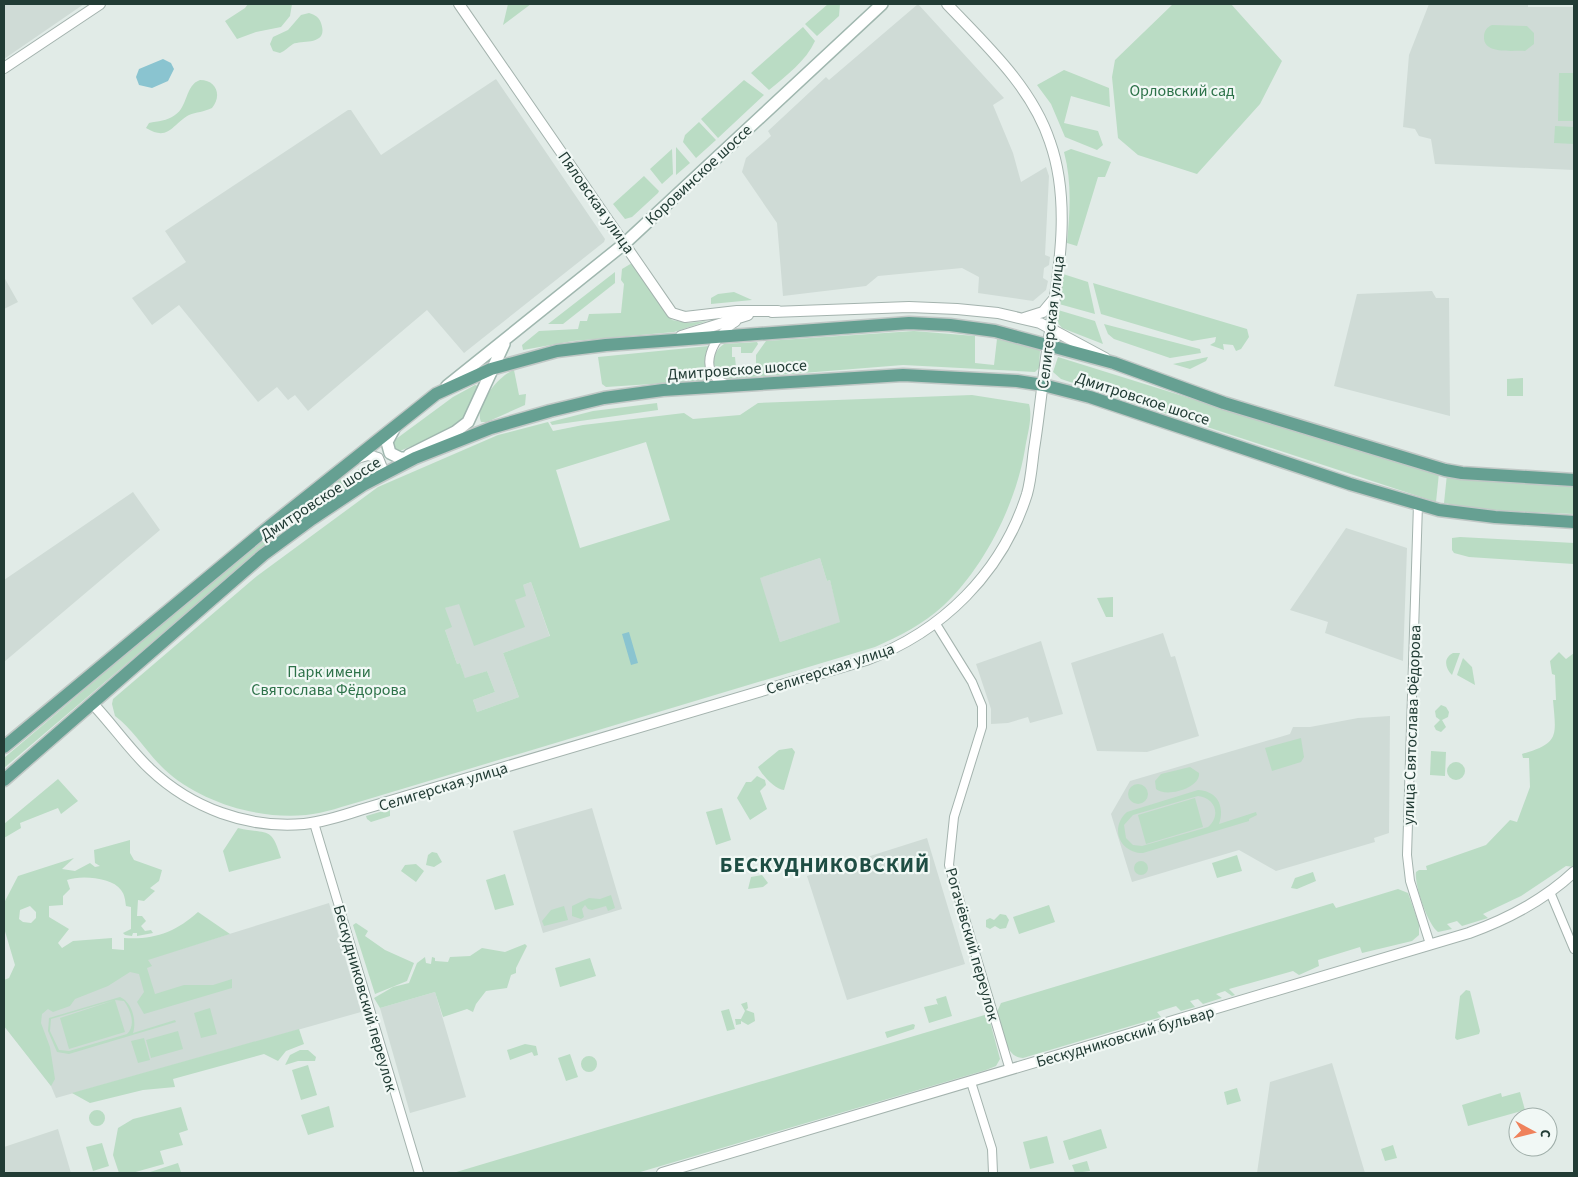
<svg xmlns="http://www.w3.org/2000/svg" width="1578" height="1177" font-family="'Source Sans 3',sans-serif">
  <style>
    .built { fill: #cfdbd6 }
    .green { fill: #badcc4; fill-rule: evenodd }
    .water { fill: #8ac4d0 }
    .lines { fill: none; stroke-linecap: round; stroke-linejoin: round }
    .minor-casing { stroke: #a4b3ae; stroke-width: 10 }
    .tertiary-casing { stroke: #a4b3ae; stroke-width: 12 }
    .secondary-casing { stroke: #a0b7af; stroke-width: 14 }
    .primary-casing { stroke: #c1c8c6; stroke-width: 15 }
    .minor { stroke: #fff; stroke-width: 8 }
    .tertiary { stroke: #fff; stroke-width: 10 }
    .secondary { stroke: #fff; stroke-width: 11 }
    .primary { stroke: #66a092; stroke-width: 12 }
    .labels { text-anchor: middle; stroke-width: 4.5; stroke-linejoin: round; paint-order: stroke }
    .park-label { font-size: 16px; fill: #2d7249; stroke: #f1f8f5 }
    .street-label { font-size: 16px; fill: #223c35; stroke: #f1f8f5 }
    .district-label { font-size: 21px; font-weight: bold; letter-spacing: 1px; fill: #1e4d43; stroke: #f1f8f5 }
  </style>
  <rect width="100%" height="100%" fill="#e1ebe7"/>
  <path class="built" d="M4 4H84L4 59Z
    M918 4 1004 98 993 105 1013 153 1021 182 1046 167 1049 176 1045 255 1050 257 1049 265 1044 268 1043 278 1048 281 1046 290 1033 301 978 293 979 277 962 268 878 276 866 286 783 296 777 223 742 172 746 158 771 136 768 131 826 77 829 80Z
    M1429 4H1528V7H1574V170L1435 164 1431 139 1419 136 1415 129 1403 127 1409 55Z
    M496 79 605 239 604 242 464 353 427 310 308 411 295 395 288 400 277 387 258 402 179 305 152 325 132 298 186 262 165 231 348 110H351L381 155Z
    M4 277 18 302 4 309Z
    M1432 291 1436 298H1449L1450 416 1334 386 1357 294Z
    M133 492 160 530 4 662V580Z
    M1346 528 1407 548 1403 661 1325 633 1328 622 1290 610Z
    M820 558 827 581 830 580 841 622 780 642 759 578Z
    M531 582 550 637 503 653 519 697 477 712 473 700 495 692 487 671 465 679 460 663 457 664 445 630V608L459 603 515 600 523 585Z
    M1163 633 1171 657 1175 656 1199 736 1147 752 1097 751 1071 663Z
    M1041 641 1063 714 1030 723 1028 717 1008 723 991 724V709L976 664Z
    M1390 716 1389 833 1374 838 1375 842 1276 871 1239 850 1132 882 1111 814 1130 781 1290 734 1293 727H1310L1358 718Z
    M592 808 622 909 543 933 513 831Z
    M927 838 965 964 847 1000 807 876Z
    M329 903 361 1012 56 1098 51 1086 4 1026V1016L126 966Z
    M435 992 466 1097 410 1113 380 1008Z
    M1332 1063 1365 1173H1257L1270 1082Z
    M58 1129 71 1173H4V1147Z"/>
  <path class="green" d="M248 4H292L290 16 281 27 256 32 237 39 225 21 245 8Z
    M508 4H531L503 25Z
    M828 4H840L839 16 817 36 805 24Z
    M1173 4H1231L1282 61 1260 104 1197 174 1138 155 1118 138 1112 77 1115 60Z
    M309 13C315 15 319 17 321 23 329 46 303 40 293 44 288 47 285 51 280 53L273 51 270 44 273 37 288 30 301 15Z
    M1492 25 1527 26 1534 33V44L1525 51C1513 50 1483 55 1484 37 1484 31 1487 27 1492 25Z
    M803 27 815 41C806 61 786 76 769 90L751 73Z
    M1064 70 1109 88 1110 107 1071 96 1064 123 1098 131 1103 145 1097 150 1065 137 1051 104 1037 85Z
    M1559 73H1574V121H1558Z
    M200 80C217 80 222 96 212 108 204 112 196 112 189 115 172 124 169 142 146 128L149 123C158 121 167 121 175 115 188 107 185 85 200 80Z
    M744 80 764 95 718 138 701 119Z
    M699 122 716 140 696 158 683 142 685 135Z
    M1555 126 1574 127V144L1554 143Z
    M676 147 690 163 676 175Z
    M672 149 673 174 662 184 650 169Z
    M1071 149 1111 162 1105 177H1098L1077 246 1067 243C1070 212 1072 182 1064 152Z
    M644 176 659 191 658 193 632 217 625 219 613 204Z
    M632 263 672 320 688 323 707 321 674 332 573 341 523 350 522 345 539 331 578 329 580 321H587L589 314 621 313 624 284 621 280 622 269Z
    M615 272V283L563 324H548Z
    M1063 274 1088 282 1095 314 1059 304Z
    M1093 283 1247 329 1249 337 1241 349 1236 351 1233 345 1223 344 1224 350 1210 345 1215 342 1216 337 1192 341 1101 314Z
    M734 292 752 300 711 304V298L718 294Z
    M1058 310 1095 321 1103 344 1062 328 1057 322Z
    M1104 324 1200 349 1201 353 1170 358 1114 339 1108 334Z
    M914 331 975 336V363L994 365 997 339 1036 347 1040 351 1039 368 1035 372 903 365 727 379C710 372 710 353 724 344L757 342 758 344 752 353H741V347H732V357H735L736 367 756 366V355L766 341Z
    M709 346C703 358 704 369 713 380L606 387 602 384 598 357Z
    M1058 357 1363 452 1439 473 1436 502 1061 379 1053 372Z
    M1208 357 1206 361 1190 369 1173 364Z
    M514 370 519 395 526 394 525 405 487 422H481C474 406 499 375 514 370Z
    M1523 378V396H1507V379Z
    M475 385 478 386V389L469 414 456 427 400 451 395 450 393 443 396 439 453 397Z
    M972 395 1029 404C1033 418 1027 435 1025 449 1016 504 984 568 943 606 923 624 900 636 875 647L362 801C344 806 325 813 306 815 259 820 199 802 164 769 147 753 133 729 115 716L112 704 113 699 257 576 378 487 498 435 548 422 553 431 583 425 684 413 693 419 740 415 758 403ZM646 442 670 520 580 548 556 470ZM820 558 827 581 830 580 840 622 780 642 760 578ZM531 582 550 636 503 653 519 697 477 712 473 700 495 692 487 671 465 678 460 663 457 664 445 630 452 627 445 608 459 604 474 646 525 627 515 600 526 596 523 585Z
    M657 403 658 410 552 425 550 422 593 411Z
    M371 462 375 465 374 471 340 491 260 550 4 768V758L256 544 335 483Z
    M1447 474 1574 485V514L1484 510 1444 503Z
    M1460 537 1574 543V564L1469 557 1454 553 1452 550V538Z
    M1113 597V617H1106L1097 598Z
    M1559 652 1566 659 1574 653V867L1566 866 1521 896 1483 914 1488 918 1462 926 1457 921 1447 924 1452 929 1438 932C1428 925 1414 885 1416 872L1419 870H1427L1426 866 1486 845 1510 820 1517 822 1530 787 1529 758H1523L1522 754C1560 743 1556 736 1553 700H1556L1555 675 1552 674 1550 661Z
    M1453 653H1460L1452 675C1445 668 1443 658 1453 653Z
    M1463 658 1472 667 1475 685 1457 675Z
    M1441 705 1446 707 1449 712 1448 717 1442 720 1446 727 1441 732 1436 730 1434 726 1440 720 1436 717 1435 711Z
    M1301 738 1304 757 1301 762 1272 771 1265 748Z
    M792 748 795 752 784 790C775 789 762 775 758 767L779 750Z
    M1431 751 1446 752 1445 776 1430 775Z
    M1447 771a9 9 0 1 1 18 0a9 9 0 1 1-18 0Z
    M1190 767 1199 773C1201 788 1166 798 1156 789L1155 781 1161 774Z
    M757 776 765 780 766 785 760 791 767 809 750 820 737 798 746 782H751Z
    M58 779 78 801 61 814 58 808 20 823 21 828 4 838V824Z
    M1128 794a10 10 0 1 1 20 0a10 10 0 1 1-20 0Z
    M1198 790C1218 791 1225 807 1219 824L1256 812 1257 815 1249 819V821L1143 853C1120 853 1109 828 1127 812ZM1198 796C1216 798 1221 816 1208 827L1142 846 1133 845 1126 838 1124 825 1133 815Z
    M1195 798 1203 827 1146 844 1138 815Z
    M722 808 731 840 716 845 706 812Z
    M390 809V816L371 822 367 819 366 816Z
    M238 828C268 835 271 825 281 858L229 872 223 851Z
    M130 840V853L134 860 162 870 159 881 150 888 155 891 144 901 138 900 137 916H142L146 921 141 926 145 931 151 930 153 933 137 936V933H133L132 936 125 935 123 933 131 929V907L126 906C125 900 125 895 121 890 112 877 80 875 67 880L70 889 63 896V905L49 906V917L69 929 58 943 62 948 73 941 112 938V949L124 950V938C154 940 176 932 198 912L230 934 148 960 152 966 147 968 155 994 184 985H213L232 979V988L144 1014 137 1002 144 992 139 974 130 972 108 986 75 999 70 1006 53 1012 48 1009 42 1014 41 1023 50 1047 55 1079 51 1086 4 1026V980L9 978 15 965 4 928V903L18 876 74 858 62 869 75 871 90 863 95 867 100 866 95 863 94 850ZM30 906 36 912V918L31 923 23 922 19 919 20 910Z
    M432 852 437 853 442 862 434 867 426 865 428 855Z
    M1237 855 1242 871 1217 878 1212 863Z
    M1134 868a7 7 0 1 1 14 0a7 7 0 1 1-14 0Z
    M416 864 424 871 416 882 401 871 405 865Z
    M1313 872 1316 881 1297 889 1291 888 1295 878Z
    M505 874 514 905 495 910 486 880Z
    M762 875 768 883 763 887 748 889 751 877Z
    M1398 889 1408 893 1419 924V935L1412 941 1362 953 1360 947 1318 960 1319 966 1299 975 1293 971 1229 989 1235 995 1232 996 1225 991 1216 994 1222 998 1203 1004 1198 999 1190 1001 1195 1007 1181 1011 1176 1006 1157 1012 1161 1017 1023 1058C1004 1058 1002 1026 997 1012L1001 1003 1333 903 1336 908Z
    M611 895 615 908 608 911 606 906 592 910 588 909 585 905 582 909 584 917 581 919 572 916V906L589 898 600 899Z
    M1049 905 1055 922 1019 934 1013 917Z
    M564 906 568 920 544 926 542 921 551 910Z
    M1000 914 1006 915 1009 920 1006 928 1000 929 995 926 990 929 986 927V920L990 918 994 920Z
    M356 923 368 931 365 936 385 950 414 963 407 981 375 994 353 925Z
    M525 944 527 946 516 968V973L511 975 507 988 486 991 476 1004 473 1012 467 1009 443 1017 435 992 380 1008 374 998 393 987 409 983 417 963 425 957 426 963 431 964 432 957 435 958V961L448 962 450 957 470 956 482 948 505 952Z
    M590 958 596 976 560 987 555 968Z
    M1466 990 1470 991 1480 1031 1479 1034 1457 1040 1455 1038 1460 996Z
    M946 996 952 1016 929 1023 924 1007 937 1004 938 1005 936 999Z
    M120 997C132 1002 137 1021 133 1033L175 1020 176 1022 69 1054 57 1052 48 1031 49 1018ZM115 1000 124 1001C131 1010 136 1026 127 1034L69 1051 59 1050 50 1031 51 1019Z
    M115 1000 125 1032 69 1049 60 1018Z
    M747 1002 748 1008 746 1010 754 1013 755 1021 748 1025 741 1021V1024L736 1025 735 1019H741L745 1011 741 1004Z
    M210 1008 217 1034 201 1038 194 1013Z
    M729 1009 735 1029 727 1031 721 1011Z
    M988 1014 1000 1059 996 1066 986 1070 637 1173H453Z
    M913 1024 915 1025 914 1029 887 1038 885 1032Z
    M299 1029 304 1044 286 1051 278 1061 264 1054 173 1079 175 1087 143 1090 90 1103 72 1093Z
    M178 1031 183 1049 151 1058 146 1040Z
    M144 1038 150 1060 138 1063 131 1041Z
    M525 1044 536 1046 538 1055 534 1056 532 1052 510 1060 507 1050Z
    M300 1050H308L316 1057 315 1061H298L285 1065 290 1055Z
    M570 1054 578 1077 566 1081 558 1058Z
    M581 1064a8 8 0 1 1 16 0a8 8 0 1 1-16 0Z
    M308 1065 317 1095 301 1100 292 1070Z
    M1237 1088 1241 1101 1227 1105 1224 1092Z
    M1520 1092 1525 1110 1468 1126 1462 1105 1501 1093 1502 1097Z
    M329 1106 334 1127 308 1135 301 1115Z
    M181 1107 188 1130 179 1133 183 1145 160 1151 164 1164 132 1173H119L113 1155 118 1128 133 1119Z
    M89 1118a8 8 0 1 1 16 0a8 8 0 1 1-16 0Z
    M1101 1129 1107 1148 1069 1160 1063 1141Z
    M1047 1136 1054 1163 1030 1169 1023 1142Z
    M102 1143 109 1166 93 1171 86 1147Z
    M1393 1145 1397 1158 1385 1161 1381 1149Z
    M1087 1161 1090 1171 1075 1173 1072 1165Z
    M178 1163 181 1172 147 1173Z"/>
  <path class="water" d="M163 59 171 63 174 69 168 81 152 88 139 85 136 77 139 69Z
    M629 632 638 663 631 665 622 634Z"/>
  <g class="lines">
    <g class="minor-casing">
      <path id="minor" d="M726 384C694 371 714 335 736 322
        M1418 504 1407 855 1410 881 1430 944
        M936 624 972 682 982 706V727L954 817 949 865 1010 1070
        M314 823 419 1173
        M1550 892 1574 949
        M971 1082 992 1149 993 1173"/>
    </g>
    <g class="tertiary-casing">
      <path id="tertiary" d="M459 4 672 313 685 317 737 311H778
        M4 68 100 4
        M772 312 909 307 957 309 998 313 1040 323 1105 358
        M1024 318 1043 312 1053 300
        M681 336 748 315
        M357 458 368 455 378 458 382 468 374 479
        M92 703C112 724 129 749 150 769 191 808 248 829 304 824 323 822 342 816 360 810L866 660C942 632 1002 573 1027 494 1031 480 1032 464 1034 449 1040 412 1043 374 1049 338 1058 275 1072 204 1050 142 1032 87 986 45 947 4
        M662 1173 1469 933C1508 919 1544 900 1574 872"/>
    </g>
    <g class="secondary-casing">
      <path id="secondary" d="M447 386 624 244 882 4
        M394 429 387 442 390 453 400 458H415
        M409 455 455 432 468 422 504 344"/>
    </g>
    <g class="primary-casing">
      <path id="primary" d="M4 747 270 526 436 394 491 369 557 351 606 345 909 323 950 325 995 331 1114 363 1224 403 1445 470 1462 473 1574 480
        M4 780 263 555 312 519 363 485 415 458 491 428 550 411 604 398 663 390 903 375 1017 381 1043 385 1090 397 1350 484 1439 510 1495 517 1574 522"/>
    </g>
    <use href="#minor" class="minor"/>
    <use href="#tertiary" class="tertiary"/>
    <use href="#secondary" class="secondary"/>
    <use href="#primary" class="primary"/>
  </g>
  <g class="labels">
    <g class="park-label">
      <text x="1182" y="96">Орловский сад</text>
      <text x="329" y="677">Парк имени<tspan x="329" dy="18">Святослава Фёдорова</tspan></text>
    </g>
    <g class="street-label">
      <text transform="translate(698 174) rotate(-43)" y="6">Коровинское шоссе</text>
      <text transform="translate(597 202) rotate(55)" y="6">Пяловская улица</text>
      <text transform="translate(1050 322) rotate(-83)" y="6">Селигерская улица</text>
      <text transform="translate(737 369) rotate(-4)" y="6">Дмитровское шоссе</text>
      <text transform="translate(1143 398) rotate(18)" y="6">Дмитровское шоссе</text>
      <text transform="translate(320 498) rotate(-33)" y="6">Дмитровское шоссе</text>
      <text transform="translate(830 668) rotate(-18)" y="6">Селигерская улица</text>
      <text transform="translate(1411 725) rotate(-88)" y="6">улица Святослава Фёдорова</text>
      <text transform="translate(443 786) rotate(-17)" y="6">Селигерская улица</text>
      <text transform="translate(973 944) rotate(74)" y="6">Рогачёвский переулок</text>
      <text transform="translate(366 998) rotate(74)" y="6">Бескудниковский переулок</text>
      <text transform="translate(1125 1036) rotate(-16)" y="6">Бескудниковский бульвар</text>
    </g>
    <g class="district-label">
      <text x="825" y="872">БЕСКУДНИКОВСКИЙ</text>
    </g>
  </g>
  <rect width="1578" height="1177" fill="none" stroke="#223c35" stroke-width="10"/>
  <g transform="translate(1533 1132) rotate(97)"><circle r="24" fill="#f1f8f5" stroke="#9eada8"/>
  <path d="M0-4L9 19L0 12L-9 19Z" fill="#ef825b"/>
  <text y="-8" font-size="14" font-weight="bold" text-anchor="middle" fill="#223c35">С</text>
  </g>
</svg>
